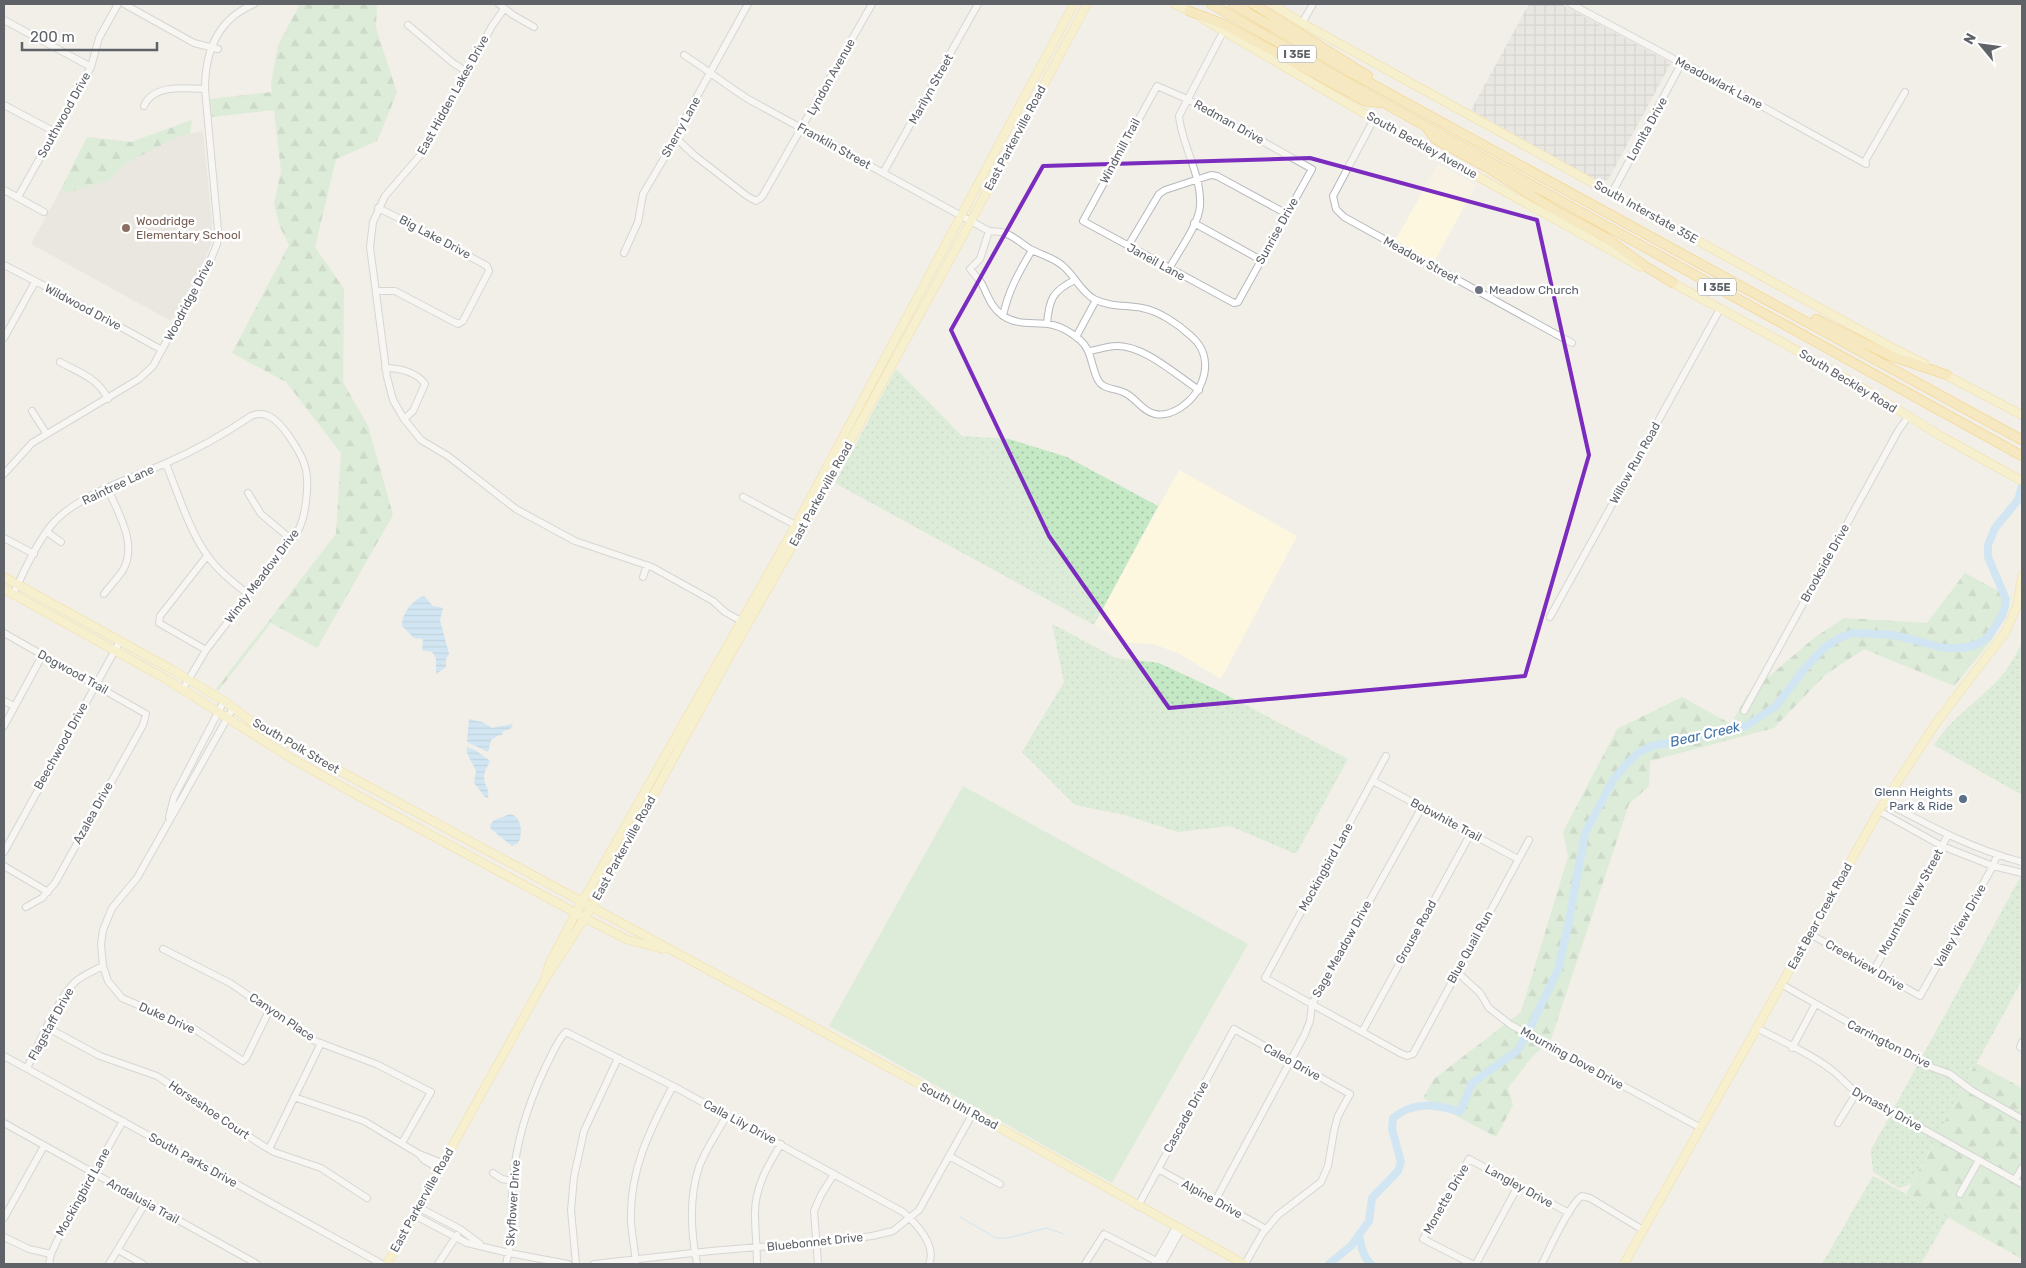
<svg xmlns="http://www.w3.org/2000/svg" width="2026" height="1268" font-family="Rubik,sans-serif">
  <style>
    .commercial { fill: #fef7e0 }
    .industrial { fill: url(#industrial-grid) }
    .education { fill: #e1ded6 }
    .grass { fill: url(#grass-dots) }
    .forest { fill: url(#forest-firs) }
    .park { fill: #c5e8c5 }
    .water { fill: url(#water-rules) }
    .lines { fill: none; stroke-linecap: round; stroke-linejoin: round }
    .stream { stroke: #aadaff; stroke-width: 1 }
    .river { stroke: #aadaff; stroke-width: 8 }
    .minor-casing { stroke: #b5b8bc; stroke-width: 8 }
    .major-casing { stroke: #f2c960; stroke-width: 9 }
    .highway-casing { stroke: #f9ab00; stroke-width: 10 }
    .minor { stroke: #fff; stroke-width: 6 }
    .major { stroke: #fff2af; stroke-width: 8 }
    .highway { stroke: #fde293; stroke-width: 9 }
    .marked { fill: none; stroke: #7b2cbf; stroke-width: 4; stroke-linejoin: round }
    .education-dot { fill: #8d6e63; stroke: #fff; stroke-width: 2 }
    .worship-dot { fill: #6b7280; stroke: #fff; stroke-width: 2 }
    .service-dot { fill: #5c6f8a; stroke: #fff; stroke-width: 2 }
    .labels { text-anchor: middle; stroke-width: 5; stroke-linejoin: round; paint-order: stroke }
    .shield { fill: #fff; stroke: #8f9295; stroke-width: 1 }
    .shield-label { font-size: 11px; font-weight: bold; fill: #5f6368 }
    .street-label { font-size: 12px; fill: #5f6368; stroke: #fff }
    .education-label { font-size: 12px; fill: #785e54; stroke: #fff; text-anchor: start }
    .worship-label { font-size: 12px; fill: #5b616d; stroke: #fff; text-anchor: start }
    .service-label { font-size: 12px; fill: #4e5e75; stroke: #fff; text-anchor: end }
    .water-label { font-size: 14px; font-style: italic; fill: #4174aa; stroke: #fff }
  </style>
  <defs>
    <pattern id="industrial-grid" width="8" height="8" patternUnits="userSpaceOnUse" patternTransform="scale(1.25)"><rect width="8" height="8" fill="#e0deda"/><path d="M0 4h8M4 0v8" fill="none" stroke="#b9b8b5"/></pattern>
    <pattern id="grass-dots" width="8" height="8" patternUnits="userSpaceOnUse" patternTransform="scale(1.25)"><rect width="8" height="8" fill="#c5e8c5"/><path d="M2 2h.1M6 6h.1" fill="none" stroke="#a3c0a4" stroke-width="1.8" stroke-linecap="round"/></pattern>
    <pattern id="forest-firs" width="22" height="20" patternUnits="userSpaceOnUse" patternTransform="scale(1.25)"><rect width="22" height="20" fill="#c5e8c5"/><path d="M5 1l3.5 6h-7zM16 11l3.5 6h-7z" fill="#a3c0a4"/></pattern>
    <pattern id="water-rules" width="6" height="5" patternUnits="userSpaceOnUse" patternTransform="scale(1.25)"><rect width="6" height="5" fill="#aadaff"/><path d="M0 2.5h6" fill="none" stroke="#8eb4d2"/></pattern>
  </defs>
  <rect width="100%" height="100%" fill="#f1efe8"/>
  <path class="commercial" d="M1438 164 1476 185 1434 262 1395 241Z
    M1179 470 1297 536 1221 679 1178 653 1153 644 1127 643 1094 625Z"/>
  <path class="industrial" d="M1529 4H1561L1671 63 1608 180 1598 181 1471 110Z"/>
  <path class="education" d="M203 131 212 223 211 244 202 266 171 321 31 244 61 189 67 193 109 180 125 164 179 136Z"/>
  <path class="grass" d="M896 369 962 436 1009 439 1067 457 1158 506 1094 625 835 483Z
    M1052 624 1116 658 1159 663 1215 689 1348 759 1296 854 1230 826 1178 832 1125 815 1075 805 1022 752 1064 682Z
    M2022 642V795L1934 745C1951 719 1973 705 1994 684 2007 672 2015 657 2022 642Z
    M2021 876 2022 980 1911 1184 1899 1188 1873 1172 1871 1150Z
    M1873 1176 1948 1217 1921 1264H1822Z"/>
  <path class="forest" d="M300 4H377L376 28 397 93 377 141 336 159 315 247 344 289 343 382 368 426 393 515 317 648 271 623 218 691 216 689 336 534 341 453 286 382 232 353 289 245 280 227 274 204 281 171 274 110 212 117 210 99 272 92 271 85 278 45Z
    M192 120 190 134 179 136 125 164 109 180 67 193 61 189 87 137 131 142Z
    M1965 573 2011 598 1994 637 1954 686 1864 649 1825 675 1774 728 1650 761 1649 786 1629 804 1551 1039 1532 1057 1508 1088 1513 1105 1496 1137 1423 1098 1434 1079 1521 1012 1568 857 1563 832 1617 729 1682 697 1731 724 1747 695 1814 638 1844 618 1927 623Z
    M1976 1063 2022 1088V1259L1906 1194Z"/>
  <path class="park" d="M963 786 1248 944 1112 1183 829 1026Z"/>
  <path class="water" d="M424 596 433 606 443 608 440 620 449 654 446 659V667L436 674V658L432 652 422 650 423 639 414 638 402 626C401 615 413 599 424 596Z
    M469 719 482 722 492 728 512 724 513 725 510 729 503 731 502 735H499L491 740 488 752 467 742Z
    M467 747 475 750 490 761C488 766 484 771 484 777 484 785 490 790 488 798L485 797 474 783 476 771 467 753Z
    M511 814C522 818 523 834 518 843L512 846 491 829 490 825 494 820Z"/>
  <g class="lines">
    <path class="stream" d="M960 1217 996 1238H1008L1046 1228 1064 1234"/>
    <path class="river" d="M1529 1030 1558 970 1568 926 1585 833 1613 780 1625 766 1639 752 1652 746 1723 733 1746 726 1776 706 1806 667 1824 648 1837 639 1852 633 1894 635 1944 648H1962L1978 644 1988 637 2002 616 2005 607V597L1988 557V545L1995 528 2018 500 2022 486
      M1359 1235C1361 1246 1363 1257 1371 1264
      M1329 1264 1352 1245 1369 1221 1372 1198 1398 1171 1401 1162 1392 1129 1393 1118C1413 1101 1436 1104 1460 1112L1472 1083 1517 1051 1524 1040"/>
    <g class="minor-casing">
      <path id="minor" d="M124 4 194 43 218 49
        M499 4 513 15 534 27
        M1571 4 1672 58 1681 64 1693 68 1866 164
        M504 9 492 26 423 152 385 196 373 222 370 247 387 377 393 400 404 419 421 440 448 456 516 509 575 541 652 567 713 601 725 612 741 621
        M4 20 91 67
        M1302 23 1313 4
        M408 25 453 63 467 72
        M684 55C706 69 726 85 748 99L989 231
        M1157 86 1187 99 1312 169 1238 302 1234 303 1083 221Z
        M4 105 55 132
        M144 106C153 84 186 88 205 89
        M1374 119 1333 196 1336 209 1344 217 1572 343
        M676 138 694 155 747 196 756 201 762 197 872 4
        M1864 163 1905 92
        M883 173 978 4
        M4 190 44 212
        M1612 193 1681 64
        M18 197 91 67 99 38 118 4
        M1194 223 1261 260
        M989 231C994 232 1000 231 1004 233 1013 235 1022 244 1030 249 1041 255 1053 257 1063 266 1075 276 1080 291 1094 299 1109 307 1126 305 1142 308 1159 311 1178 324 1191 336 1216 357 1205 392 1180 408 1172 413 1164 416 1155 414 1142 411 1136 398 1125 393 1116 388 1103 390 1098 380 1091 367 1092 350 1080 340 1073 334 1062 327 1053 325 1036 321 1018 327 1002 315 991 307 988 296 982 284 979 279 974 274 970 269L980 259Z
        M1128 246 1159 194 1165 190 1211 175 1217 176 1287 214
        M624 253 638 222 643 194 676 138 679 129 748 4
        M4 265 70 299 162 350
        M1169 269C1178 252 1199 224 1200 206 1202 175 1182 146 1179 116L1223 32
        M376 291H395L458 324 463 321 489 271 487 266 411 224 378 208
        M1003 316C1008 291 1019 272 1032 250
        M1047 324C1049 300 1052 291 1075 280
        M1076 337 1096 300
        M4 338 35 282
        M1089 351C1097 350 1107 346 1116 346 1144 345 1176 375 1199 390
        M60 362C80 373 98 378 108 399
        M385 368C399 368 417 372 425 384L413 411 404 419
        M32 411 46 433
        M166 464C178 493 189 530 207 555 218 571 234 583 249 595
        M4 474 32 443 139 379 153 366 211 259 217 244 218 230 205 89C205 51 218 19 254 4
        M248 493 261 514 292 540
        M743 497 799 527
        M47 532 61 542
        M4 538 34 554
        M643 577 647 565
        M13 594C25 570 37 541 55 521 81 494 130 479 164 464 194 451 223 435 251 416 256 414 261 413 266 415 281 419 303 455 306 470 309 486 306 520 296 534L206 650 183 689
        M104 594C110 586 118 578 123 570 138 544 118 513 108 489
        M1550 617 1720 309
        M4 633 146 714 143 725 55 883 42 898 26 907
        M206 650 159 623 160 616 207 556
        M4 701 14 706
        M233 708 137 878 112 908 103 930 101 944 103 966 108 981 122 998 196 1030 243 1061 246 1058 270 1009
        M1744 711 1898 431 1908 417
        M4 726 42 656
        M1386 756 1265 978 1400 1053 1407 1056 1413 1054 1529 840
        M1373 781 1518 859
        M1885 802C1930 826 1972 849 2022 862
        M1879 811 1942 846 1993 866 2022 873
        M169 817 174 797 224 701
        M4 852 120 641
        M4 866 48 892
        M1810 934 1920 996 1993 866 1997 855
        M163 949 230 983 315 1041 376 1064 431 1092 402 1143
        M1874 970 1948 835
        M1457 972 1480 993 1489 1008 1511 1025 1701 1128
        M1781 984 1920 1063 1950 1074 1971 1090 2022 1119
        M48 1028 100 1056 157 1076 262 1145 274 1152 321 1168 367 1198
        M1757 1028C1781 1041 1812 1054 1833 1071 1842 1078 1847 1086 1857 1092L2022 1184
        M1362 1032 1471 833
        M2022 1042 2020 1047 2022 1048
        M1792 1048 1815 1005
        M4 1056 382 1264
        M27 1068C38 1046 58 998 75 982 83 975 93 971 103 966
        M294 1097 364 1121 419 1154 442 1163
        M4 1123 257 1264
        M1838 1123 1857 1092
        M269 1149 321 1043
        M419 1154 424 1160 439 1169
        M949 1156 1000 1184
        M1158 1169 1266 1229
        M493 1173 502 1179 513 1181
        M2015 1180 2022 1168
        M1960 1194 1979 1160
        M1215 1201 1305 1034 1310 1021 1312 1004 1422 807
        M1138 1206 1234 1029 1350 1094 1338 1116 1334 1131 1328 1166 1321 1182 1278 1215 1262 1234 1245 1264
        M418 1207 460 1229 480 1244
        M414 1215 467 1243 509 1253 568 1264
        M4 1218 44 1146
        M4 1237 29 1249 51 1254
        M118 1250 143 1264
        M49 1264 51 1254 66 1222 123 1121
        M109 1264 146 1202
        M438 1264 457 1235
        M506 1264C514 1235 510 1210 513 1181 516 1141 528 1104 545 1068 551 1057 557 1040 566 1032L673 1086 903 1212C917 1224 937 1246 929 1264
        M576 1264 571 1210 574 1177 584 1131 618 1058
        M594 1264 711 1251 831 1241 872 1236 893 1231 919 1210 973 1113
        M636 1264C635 1250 632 1236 631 1222 629 1171 650 1129 673 1086
        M697 1264C691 1233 689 1197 699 1167 706 1148 718 1132 727 1115
        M757 1264C757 1247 755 1230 755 1213 755 1187 768 1165 781 1144
        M818 1264 814 1211 821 1195 834 1174
        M1085 1264 1104 1234 1162 1264
        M1155 1264 1176 1227
        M1162 1264 1181 1230
        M1472 1264 1423 1239 1469 1159 1569 1213
        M1476 1264 1518 1186
        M1542 1264C1549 1250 1570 1203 1582 1196L1590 1198 1643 1230"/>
    </g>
    <g class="major-casing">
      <path id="major" d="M1174 4 1193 13
        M1272 4 1302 23 1889 346 1925 364
        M1203 19 1374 119 1641 267
        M1669 281 1780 341 1866 390 1939 435 2022 481
        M1942 373 2022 415
        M4 577 169 668 224 701 259 727 279 738 973 1113 1244 1264
        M4 589 166 679 289 757 355 794 585 918 628 940 663 949
        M546 974 550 962 576 913 796 525 1074 4
        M387 1264 545 979 591 908 738 641 802 529 971 221 1087 4
        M1624 1264 1880 809 1936 723 2005 633 2017 606 2022 576"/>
    </g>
    <g class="highway-casing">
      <path id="highway" d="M1211 4 1371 96 2022 456
        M1233 4 1350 72 2022 440
        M1253 4 1368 76
        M1189 11 1223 24 1365 101 1381 103
        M1427 128 1435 139 1488 168 1558 212 1605 237 1645 266 1673 283
        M1816 319 1888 355 1947 375"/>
    </g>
    <use href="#minor" class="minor"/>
    <use href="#major" class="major"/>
    <use href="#highway" class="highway"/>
  </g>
  <path d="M0 0H2026V1268H0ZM1310 158 1537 220 1589 455 1525 676 1169 708 1049 536 951 330 1043 166Z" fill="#f1efe8" fill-opacity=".55" fill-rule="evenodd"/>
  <path class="marked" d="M1310 158 1537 220 1589 455 1525 676 1169 708 1049 536 951 330 1043 166Z"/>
  <circle class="education-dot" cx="126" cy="228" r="5"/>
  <circle class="worship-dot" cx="1479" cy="290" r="5"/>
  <circle class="service-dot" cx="1963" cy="799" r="5"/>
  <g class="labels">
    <g class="shield">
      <rect x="1278" y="45.5" width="38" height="17" rx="4"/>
      <rect x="1698" y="278.5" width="38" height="17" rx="4"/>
    </g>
    <g class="shield-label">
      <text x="1297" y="58">I 35E</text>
      <text x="1717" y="291">I 35E</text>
    </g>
    <g class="street-label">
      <text transform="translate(831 77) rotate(-61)" y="4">Lyndon Avenue</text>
      <text transform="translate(1719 83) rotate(28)" y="4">Meadowlark Lane</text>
      <text transform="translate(931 89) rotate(-61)" y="4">Marilyn Street</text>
      <text transform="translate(453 95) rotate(-61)" y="4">East Hidden Lakes Drive</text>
      <text transform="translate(64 115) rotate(-61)" y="4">Southwood Drive</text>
      <text transform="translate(1229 122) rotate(29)" y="4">Redman Drive</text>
      <text transform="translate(681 127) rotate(-61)" y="4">Sherry Lane</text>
      <text transform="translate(1647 129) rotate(-61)" y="4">Lomita Drive</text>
      <text transform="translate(1015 138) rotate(-62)" y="4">East Parkerville Road</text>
      <text transform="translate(1422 145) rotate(29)" y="4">South Beckley Avenue</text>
      <text transform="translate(834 146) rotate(29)" y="4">Franklin Street</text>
      <text transform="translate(1120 151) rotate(-62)" y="4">Windmill Trail</text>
      <text transform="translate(1646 212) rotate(29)" y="4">South Interstate 35E</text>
      <text transform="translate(1277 231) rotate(-61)" y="4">Sunrise Drive</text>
      <text transform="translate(435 237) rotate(28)" y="4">Big Lake Drive</text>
      <text transform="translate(1421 260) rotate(29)" y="4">Meadow Street</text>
      <text transform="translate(1156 262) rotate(29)" y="4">Janeil Lane</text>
      <text transform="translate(189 300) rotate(-62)" y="4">Woodridge Drive</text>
      <text transform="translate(83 307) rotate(28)" y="4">Wildwood Drive</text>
      <text transform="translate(1848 381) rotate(31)" y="4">South Beckley Road</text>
      <text transform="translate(1635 463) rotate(-61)" y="4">Willow Run Road</text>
      <text transform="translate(118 485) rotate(-25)" y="4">Raintree Lane</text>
      <text transform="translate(821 494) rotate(-61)" y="4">East Parkerville Road</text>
      <text transform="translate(1825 563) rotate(-61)" y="4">Brookside Drive</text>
      <text transform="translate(262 576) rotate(-53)" y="4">Windy Meadow Drive</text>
      <text transform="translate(73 672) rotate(29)" y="4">Dogwood Trail</text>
      <text transform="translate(61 746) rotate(-61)" y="4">Beechwood Drive</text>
      <text transform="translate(296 746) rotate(30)" y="4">South Polk Street</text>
      <text transform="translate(93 813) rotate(-61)" y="4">Azalea Drive</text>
      <text transform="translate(1446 820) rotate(28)" y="4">Bobwhite Trail</text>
      <text transform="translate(624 848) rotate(-61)" y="4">East Parkerville Road</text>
      <text transform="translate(1326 867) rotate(-61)" y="4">Mockingbird Lane</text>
      <text transform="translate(1911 902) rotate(-61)" y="4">Mountain View Street</text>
      <text transform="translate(1820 916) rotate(-61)" y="4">East Bear Creek Road</text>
      <text transform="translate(1960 926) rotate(-61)" y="4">Valley View Drive</text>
      <text transform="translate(1416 932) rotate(-61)" y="4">Grouse Road</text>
      <text transform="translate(1470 947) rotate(-61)" y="4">Blue Quail Run</text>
      <text transform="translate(1342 949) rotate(-61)" y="4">Sage Meadow Drive</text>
      <text transform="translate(1865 965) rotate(30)" y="4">Creekview Drive</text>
      <text transform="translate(282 1017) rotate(34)" y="4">Canyon Place</text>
      <text transform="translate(167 1018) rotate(24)" y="4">Duke Drive</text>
      <text transform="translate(51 1024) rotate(-61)" y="4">Flagstaff Drive</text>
      <text transform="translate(1889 1044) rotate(27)" y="4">Carrington Drive</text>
      <text transform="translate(1572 1058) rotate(29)" y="4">Mourning Dove Drive</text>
      <text transform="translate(1292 1062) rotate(29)" y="4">Caleo Drive</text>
      <text transform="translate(959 1106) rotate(28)" y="4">South Uhl Road</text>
      <text transform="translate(1887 1109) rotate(29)" y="4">Dynasty Drive</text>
      <text transform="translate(209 1110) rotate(34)" y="4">Horseshoe Court</text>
      <text transform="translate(1186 1117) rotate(-61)" y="4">Cascade Drive</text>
      <text transform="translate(740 1122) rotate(28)" y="4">Calla Lily Drive</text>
      <text transform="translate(193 1160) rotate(29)" y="4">South Parks Drive</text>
      <text transform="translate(1519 1186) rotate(29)" y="4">Langley Drive</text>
      <text transform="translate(83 1192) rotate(-61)" y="4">Mockingbird Lane</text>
      <text transform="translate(1212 1199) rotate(29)" y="4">Alpine Drive</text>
      <text transform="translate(1446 1199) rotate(-60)" y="4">Monette Drive</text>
      <text transform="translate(422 1200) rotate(-61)" y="4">East Parkerville Road</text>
      <text transform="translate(143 1201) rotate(29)" y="4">Andalusia Trail</text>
      <text transform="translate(513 1203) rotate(-86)" y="4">Skyflower Drive</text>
      <text transform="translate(815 1242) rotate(-6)" y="4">Bluebonnet Drive</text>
    </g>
    <g class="education-label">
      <text x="136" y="225">Woodridge<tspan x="136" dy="14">Elementary School</tspan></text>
    </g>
    <g class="worship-label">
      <text x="1489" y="294">Meadow Church</text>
    </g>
    <g class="service-label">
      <text x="1953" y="796">Glenn Heights<tspan x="1953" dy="14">Park &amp; Ride</tspan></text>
    </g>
    <g class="water-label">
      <text transform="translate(1705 734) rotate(-13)" y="5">Bear Creek</text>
    </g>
  </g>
  <rect width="2026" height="1268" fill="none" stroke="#5f6368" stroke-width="10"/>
  <g transform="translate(1981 45) rotate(299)" stroke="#ffffff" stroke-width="4" paint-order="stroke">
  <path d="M0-4L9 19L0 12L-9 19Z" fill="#5f6368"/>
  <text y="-8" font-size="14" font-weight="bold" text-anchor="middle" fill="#5f6368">N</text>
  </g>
  <path d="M22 42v8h135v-8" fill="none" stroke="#5f6368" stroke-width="2.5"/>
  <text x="30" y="42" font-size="15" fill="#5f6368" stroke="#ffffff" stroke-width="4" paint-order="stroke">200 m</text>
</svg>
